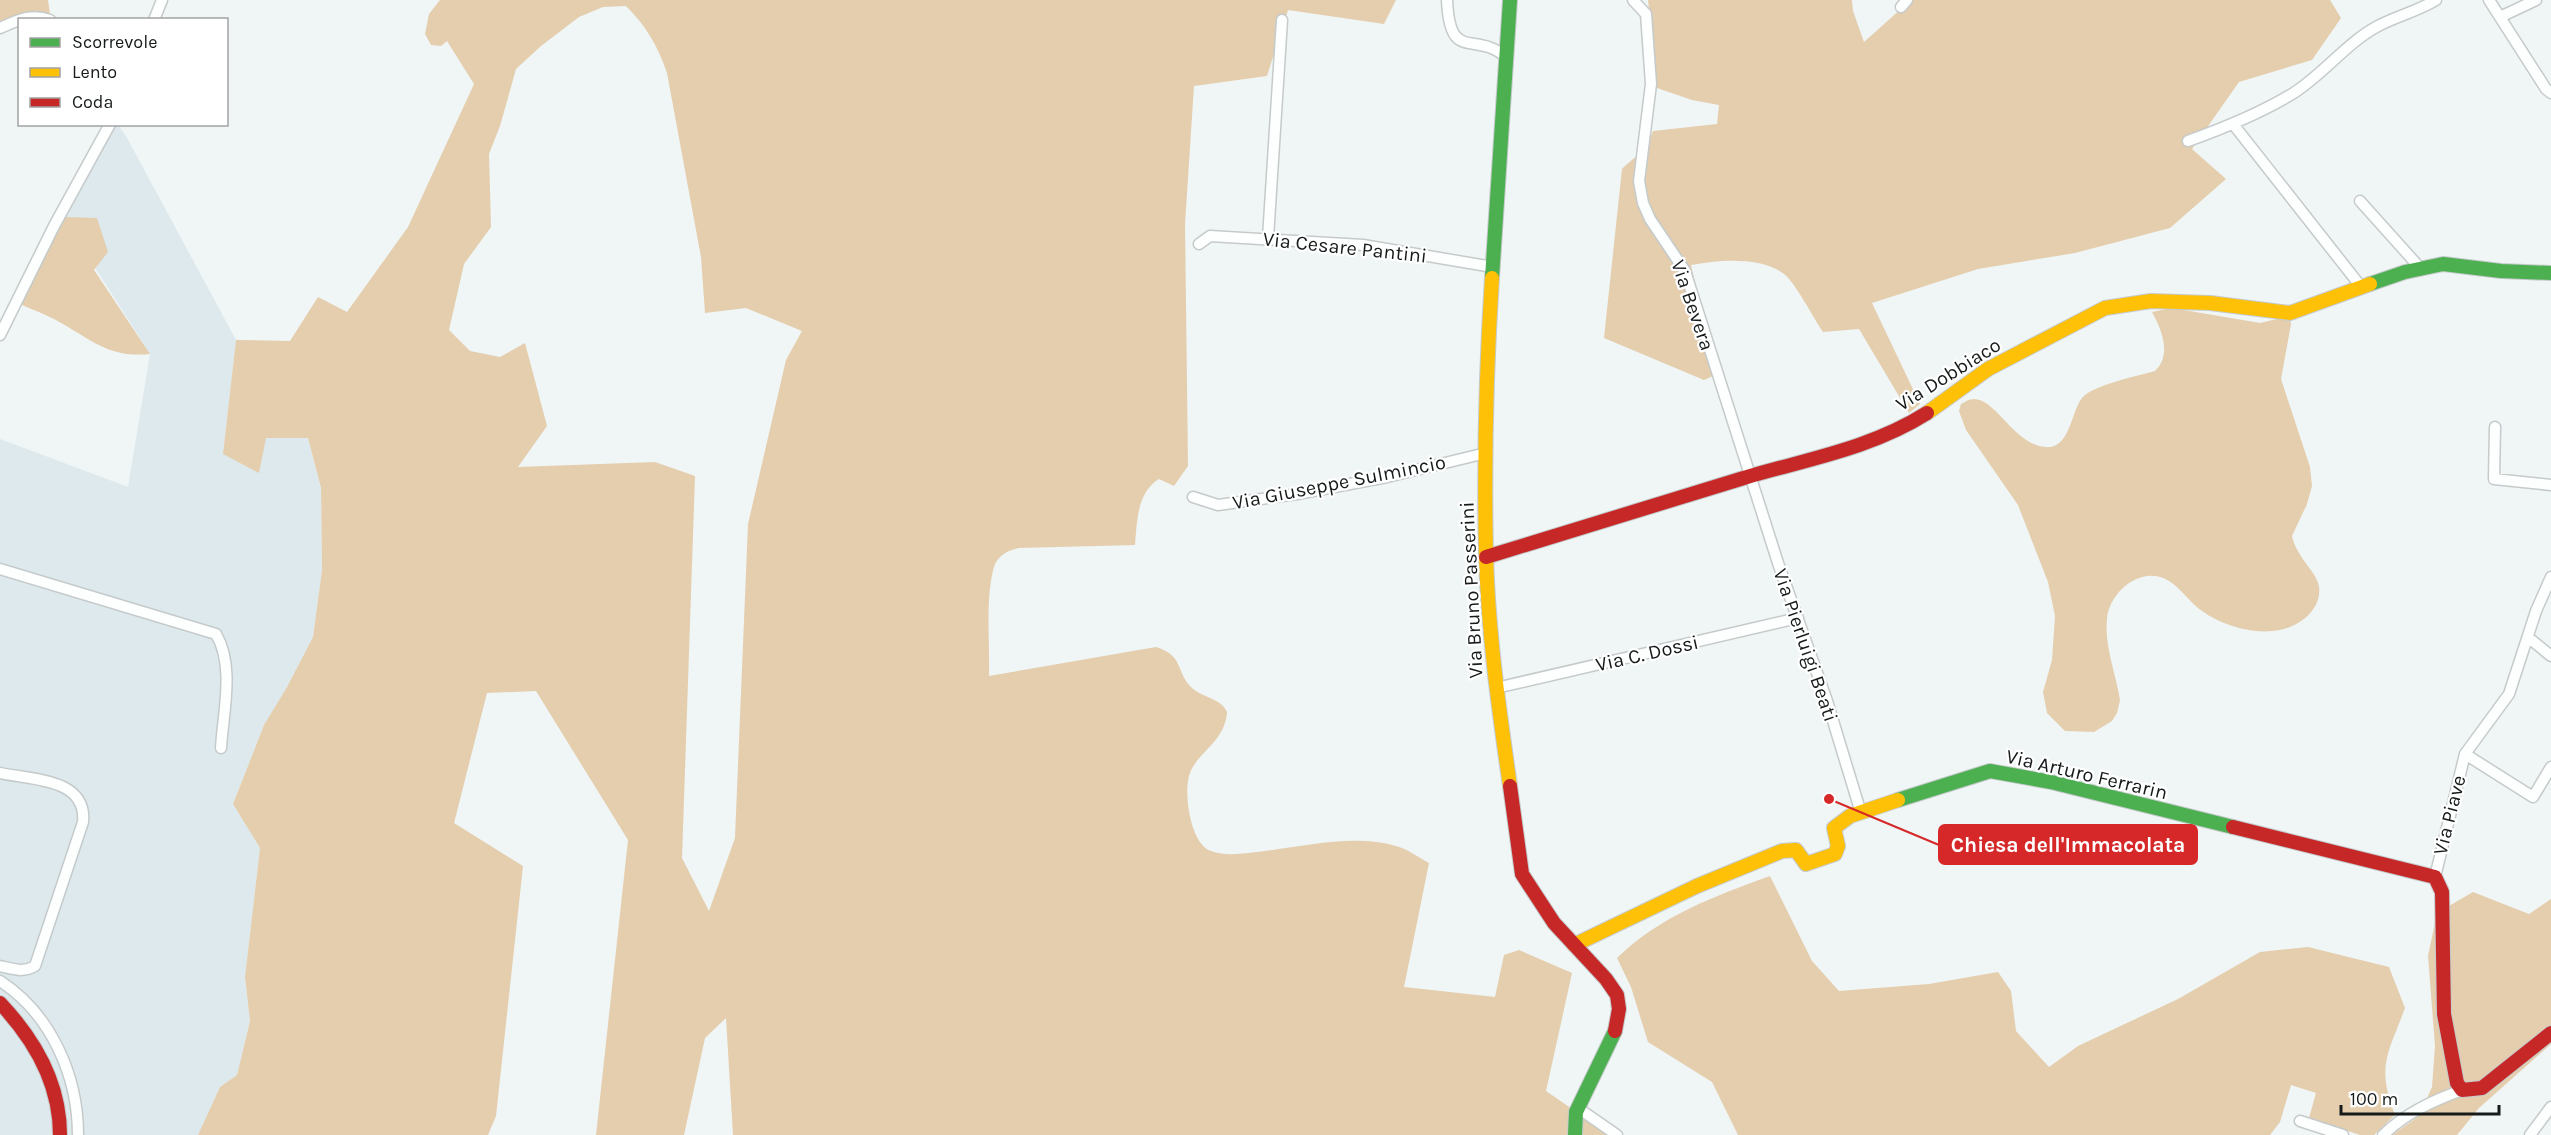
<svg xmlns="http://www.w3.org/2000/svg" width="2551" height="1135" font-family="Karla,sans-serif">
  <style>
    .built { fill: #dde9ed }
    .forest { fill: #e4cead; fill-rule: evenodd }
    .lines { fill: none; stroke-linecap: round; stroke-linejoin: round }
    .street-casing { stroke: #c5cacb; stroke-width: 13 }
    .fast-casing { stroke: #c5cacb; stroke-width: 16 }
    .slow-casing { stroke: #c5cacb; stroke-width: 16 }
    .jam-casing { stroke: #c5cacb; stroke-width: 16 }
    .street { stroke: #fdfefe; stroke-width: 10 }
    .fast { stroke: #4caf50; stroke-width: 14 }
    .slow { stroke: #ffc107; stroke-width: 14 }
    .jam { stroke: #c62828; stroke-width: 14 }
    .labels { text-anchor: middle; stroke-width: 4.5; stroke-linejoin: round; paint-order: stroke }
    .street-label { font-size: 20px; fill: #161a1b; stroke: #fff }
    .leader { fill: none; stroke: #d62828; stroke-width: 2 }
    .callout-dot { fill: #d62828; stroke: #fff; stroke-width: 2 }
    .callout { fill: #d62828; stroke: #d62828; stroke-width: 2 }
    .callout-label { font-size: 21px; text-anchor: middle; font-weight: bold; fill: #fff }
  </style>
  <rect width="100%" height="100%" fill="#f0f5f6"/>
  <path class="built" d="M113 125H118L126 136 236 340 223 454 266 438H308L321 488 322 570 313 637 287 687 264 725 233 804 260 848 245 977 250 1021 237 1075 220 1087 198 1135H0V439L128 487 150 354 63 217Z"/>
  <path class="forest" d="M0 0H48L50 14 36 19 20 20 19 26 0 34Z
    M440 0H1396L1384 24 1288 10 1267 76 1194 86 1185 224 1188 466 1174 486 1159 479C1137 492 1137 522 1135 545L1019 548C1008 550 997 556 994 567 985 598 990 644 989 676L1156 647C1185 656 1175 672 1192 688 1203 698 1221 698 1227 712 1225 745 1191 754 1188 781 1185 799 1191 844 1211 851 1227 857 1248 853 1265 851 1307 846 1355 834 1396 846 1407 849 1418 857 1429 863L1404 987 1495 997 1504 955 1519 950 1572 973 1546 1091 1610 1135H733L726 1018 705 1038 684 1135H596L628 840 536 691 487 693 454 823 523 866 496 1116 488 1135H198L220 1087 237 1075 250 1021 245 977 260 848 233 804 264 725 287 687 313 637 322 570 321 488 308 438H266L259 473 223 454 236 340 290 341 318 297 347 312 408 227 474 84 447 41 441 46 431 45 425 34 429 14ZM626 6C646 26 658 46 667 73L701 257 705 313 746 308 802 331 786 360 748 524 735 838 709 911 682 858 695 476 655 462 518 467 547 426 525 343 500 357 470 351 449 330 464 264 491 227 489 154 500 126 516 69 541 46 579 17 603 7Z
    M1648 0H1852L1853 11 1864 42 1911 0H2330L2341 18 2312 60 2239 82 2192 149 2226 179 2170 228 2075 253 1978 269 1872 303 1920 404 1909 413 1859 329 1823 332C1814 319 1795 282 1784 274 1761 256 1718 260 1691 265L1715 369 1713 376 1704 380 1604 338 1622 169C1637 154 1645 154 1653 131L1717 124 1719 105 1692 100 1657 88Z
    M63 217 97 218 108 252 94 270 150 354C111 358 94 342 63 324 48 315 31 309 15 302Z
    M2172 308 2260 323 2290 316 2291 324 2281 379 2310 467 2312 486 2307 504 2292 536C2296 557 2318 573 2319 587 2321 601 2312 614 2301 621 2274 641 2227 629 2202 611 2190 603 2182 589 2169 581 2142 564 2109 592 2107 619 2104 646 2116 674 2120 700L2117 713 2112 721 2094 732 2065 731 2047 713 2043 692 2052 660 2055 616 2048 582 2018 505 1966 430 1959 411 1961 404C1965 402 1969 399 1974 399 1997 399 2017 450 2050 447 2070 445 2072 410 2082 398 2093 385 2138 376 2155 371 2172 355 2162 330 2152 312Z
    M1770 876 1812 961 1839 991 1929 984 1998 972 2011 991 2016 1031 2049 1067 2078 1046 2178 999 2260 952 2308 947 2389 967 2405 1008C2388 1054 2376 1066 2395 1115L2374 1135H2360L2309 1118 2316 1093 2291 1085 2280 1122 2270 1135H1738L1712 1082 1648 1042 1631 987 1617 958C1660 916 1715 896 1770 876Z
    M2473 892 2529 914 2551 899V1044L2479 1108 2457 1135H2392L2419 1116 2432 1087 2435 1046 2428 956 2437 913Z"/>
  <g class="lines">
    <g class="street-casing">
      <path id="street" d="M1447 0C1450 65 1475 29 1507 58
        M1633 0 1646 14 1651 84 1639 181 1643 203 1650 219 1685 271 1778 563 1827 701 1861 813
        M2489 0 2546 89 2551 93
        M1901 7 1907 0
        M2500 17 2536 0
        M154 20 162 0
        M0 28C18 20 31 13 50 20
        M2233 124 2362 288
        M2188 141C2224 128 2259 114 2292 94 2323 75 2346 43 2378 26 2397 16 2418 11 2436 0
        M2360 201 2421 269
        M1268 238 1282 20
        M1199 244 1210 236 1363 245 1493 267
        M0 335 54 226 110 124
        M2495 427 2494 479 2551 485
        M1193 497 1218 505 1297 494 1387 477 1486 453
        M0 569 216 634C235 666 223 713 221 748
        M2529 638 2551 656
        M1496 688 1798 618
        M2465 754 2533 797 2551 767
        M0 773C32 780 87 778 83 822L35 966C23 973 13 969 0 966
        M2435 877 2465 754 2509 694 2536 611 2551 577
        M0 981C51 1014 78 1076 78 1135
        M1578 1108 1617 1135
        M2300 1121 2343 1135
        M2383 1135C2406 1113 2432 1101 2462 1090
        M2530 1135 2551 1107"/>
    </g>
    <g class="fast-casing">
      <path id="fast" d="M1492 278 1510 0
        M2370 284 2405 272 2443 264 2501 271 2551 273
        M1898 800 1990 771 2051 782 2233 827
        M1575 1135 1576 1112 1615 1031"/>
    </g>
    <g class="slow-casing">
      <path id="slow" d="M1492 278C1486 370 1484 463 1486 555 1488 632 1499 710 1510 786
        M1927 413 1988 369 2105 308 2151 301 2210 303 2290 313 2370 284
        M1574 945 1697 886 1782 851 1796 850 1806 864 1835 854 1838 846 1834 828 1850 816 1898 800"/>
    </g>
    <g class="jam-casing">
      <path id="jam" d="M1486 557C1573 530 1660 503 1747 477 1808 459 1872 448 1927 413
        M1510 786 1522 874 1554 923 1606 979 1617 995 1619 1009 1615 1031
        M2233 827 2435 877 2442 892 2444 1014 2457 1083 2462 1090 2482 1088 2551 1033
        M0 1003C35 1040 60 1083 60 1135"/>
    </g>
    <use href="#street" class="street"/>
    <use href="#fast" class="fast"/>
    <use href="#slow" class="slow"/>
    <use href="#jam" class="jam"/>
  </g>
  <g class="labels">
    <g class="street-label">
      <text transform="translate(1345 247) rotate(6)" y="7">Via Cesare Pantini</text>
      <text transform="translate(1693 305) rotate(71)" y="7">Via Bevera</text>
      <text transform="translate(1948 374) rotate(-32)" y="7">Via Dobbiaco</text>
      <text transform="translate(1339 482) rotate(-11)" y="7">Via Giuseppe Sulmincio</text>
      <text transform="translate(1471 590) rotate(-93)" y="7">Via Bruno Passerini</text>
      <text transform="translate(1806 645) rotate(71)" y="7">Via Pierluigi Beati</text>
      <text transform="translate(1647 653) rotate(-13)" y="7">Via C. Dossi</text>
      <text transform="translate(2087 774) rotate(13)" y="7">Via Arturo Ferrarin</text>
      <text transform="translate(2449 815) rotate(-76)" y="7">Via Piave</text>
    </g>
  </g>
  <path class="leader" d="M1829 799L1939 845"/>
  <circle class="callout-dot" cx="1829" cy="799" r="6"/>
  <rect class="callout" x="1939" y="825" width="258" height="39" rx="6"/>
  <g class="callout-label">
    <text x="2068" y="852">Chiesa dell'Immacolata</text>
  </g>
  <rect x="18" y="18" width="210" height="108" fill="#ffffff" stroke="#a2a3a4" stroke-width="1.5"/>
  <rect x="30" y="38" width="30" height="9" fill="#4caf50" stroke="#a2a3a4" stroke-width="1.5"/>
  <text x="72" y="48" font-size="18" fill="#161a1b">Scorrevole</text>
  <rect x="30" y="68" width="30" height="9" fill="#ffc107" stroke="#a2a3a4" stroke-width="1.5"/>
  <text x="72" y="78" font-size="18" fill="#161a1b">Lento</text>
  <rect x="30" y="98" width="30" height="9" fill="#c62828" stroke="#a2a3a4" stroke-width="1.5"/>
  <text x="72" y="108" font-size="18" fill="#161a1b">Coda</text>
  <path d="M2341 1105v9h158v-9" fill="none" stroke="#161a1b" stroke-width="3"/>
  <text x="2350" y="1105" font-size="18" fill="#161a1b" stroke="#ffffff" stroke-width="4.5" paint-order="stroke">100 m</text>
</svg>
